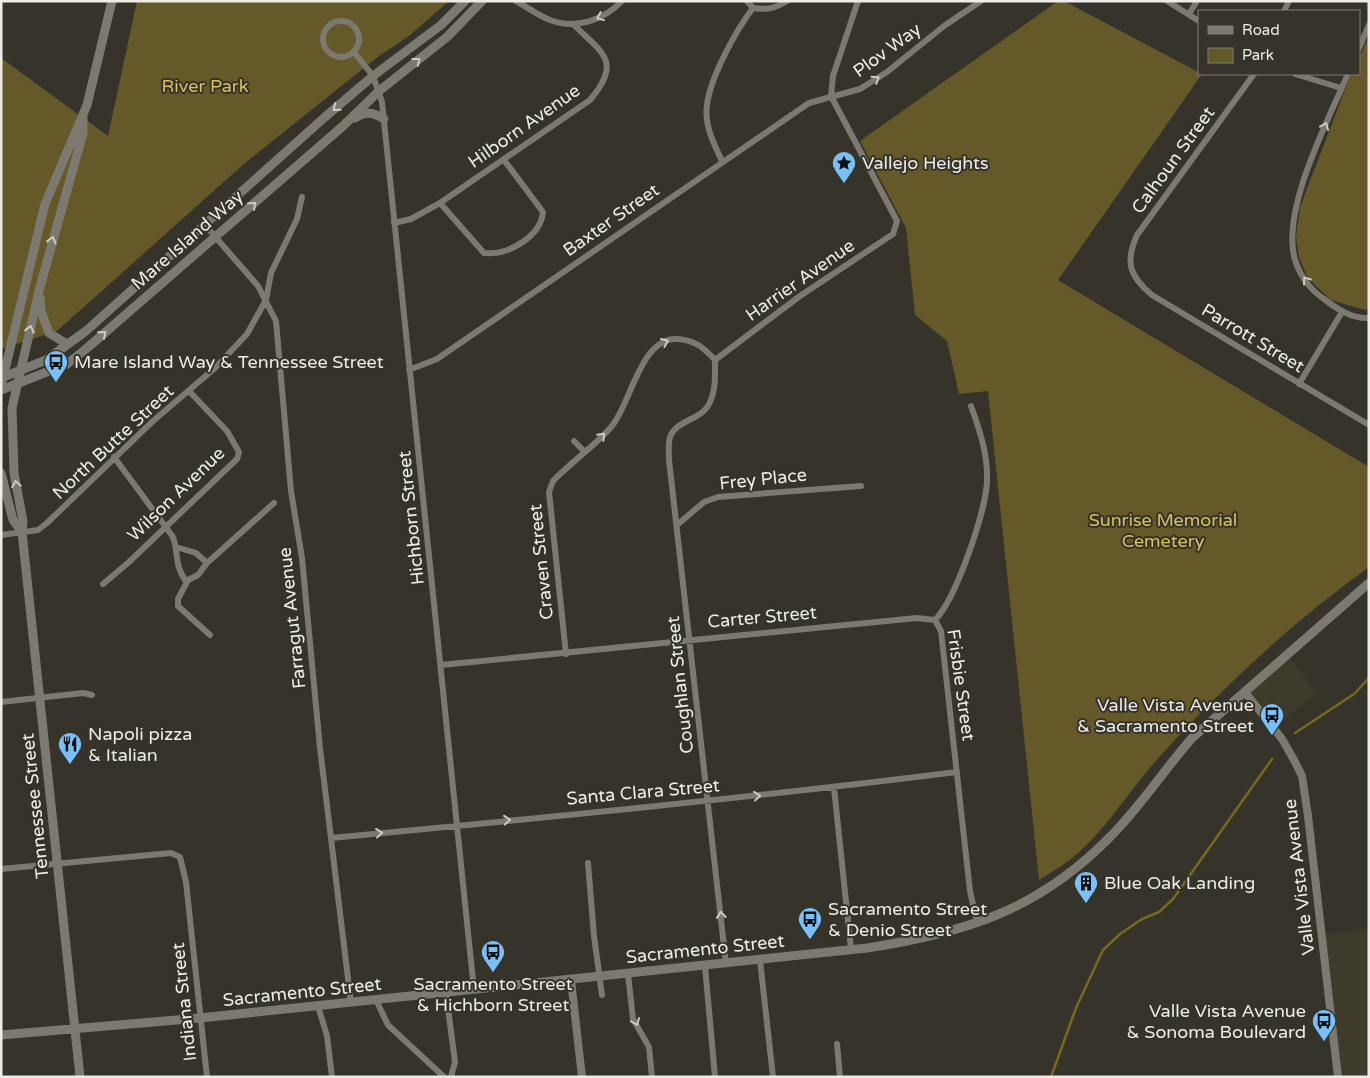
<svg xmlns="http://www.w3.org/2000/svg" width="1370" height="1078" font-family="'Varela Round',sans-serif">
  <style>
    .built { fill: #3f3b2c }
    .green { fill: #655929 }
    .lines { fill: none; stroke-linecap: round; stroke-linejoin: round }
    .stream { stroke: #7a6821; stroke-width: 2.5 }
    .minor { stroke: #7c7a70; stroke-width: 6 }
    .tertiary { stroke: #7c7a70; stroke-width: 8 }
    .secondary { stroke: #7c7a70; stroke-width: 9 }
    .oneway { stroke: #cbcac3 }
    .labels { text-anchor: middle; stroke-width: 4; stroke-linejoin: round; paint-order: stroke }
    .street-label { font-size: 18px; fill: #edece6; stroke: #35332a }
    .park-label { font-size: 18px; fill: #dac05e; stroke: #35332a }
    .poi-label { font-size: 18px; fill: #edece6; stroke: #35332a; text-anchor: start }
  </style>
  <rect width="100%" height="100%" fill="#35332a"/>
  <path class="built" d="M1289 656 1317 694 1275 725 1250 690Z
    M1369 928V1077H1337L1321 936Z"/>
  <path class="green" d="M137 1H449L409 36 379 56 245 163 57 331 1 349V58L108 136Z
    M1058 1H1064L1202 74 1058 280 1369 467V567C1294 621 1225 685 1163 753 1131 787 1107 830 1071 859 1061 867 1049 873 1039 880L988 391 959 394 947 341 915 315 906 228 860 141Z
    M1369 36V309L1365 310 1331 300 1317 287 1307 276 1299 257 1296 237 1300 207 1346 87 1352 74H1359V58Z"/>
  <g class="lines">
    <path class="stream" d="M1295 733 1354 694 1369 678
      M1051 1077 1076 1008 1103 950 1120 934 1142 919 1159 912 1173 899 1272 759"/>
    <path class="minor" d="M516 1C527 7 539 16 550 20 576 30 604 20 622 1
      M747 1 753 8C767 10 774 9 787 1
      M1167 1 1199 21
      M1284 11 1289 1
      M1189 14 1197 1
      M323 39a18 18 0 1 1 36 0a18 18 0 1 1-36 0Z
      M1359 48 1369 25
      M354 52 373 76 382 102 474 990
      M1254 74 1137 235C1125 262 1129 276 1152 295L1369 425
      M1295 74 1341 88
      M1348 74C1328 120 1283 206 1294 256 1298 273 1309 289 1324 299 1337 309 1352 319 1369 318
      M831 96 833 76 858 1
      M722 161C714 144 704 125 707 105 710 78 736 30 753 8
      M440 203 484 253C508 256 541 236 543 212L504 160
      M394 223 411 219 440 203 590 100C623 61 602 53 573 24
      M205 225 258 286 276 321 291 491 302 558 320 748 351 1003
      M715 360 800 296 893 234 897 221 831 96
      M409 370 437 359 809 103 860 89 887 72 944 26 981 1
      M1299 384 1342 312
      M574 441 584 451
      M114 457 173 537C179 555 174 563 185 580H188
      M677 525 704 502 718 497 861 486
      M1 535 38 530 47 523 153 421 215 368 247 334 266 300 271 273 297 219 302 197
      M176 547 196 553 207 563
      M188 580 198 575 207 563 274 503
      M188 580 178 599V606L210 635
      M103 584 129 562 237 459 239 452 227 431 189 391
      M935 620 941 631 970 891 977 922
      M935 620C956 599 986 511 987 481 988 455 980 431 971 406
      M566 654 549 492 553 481C571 462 595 446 612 426 631 403 641 337 677 339 695 340 703 347 715 360 715 373 716 390 710 402 703 420 677 419 670 437 668 443 669 453 669 460L726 964
      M441 665 917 618 935 620
      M1 702 83 693 92 695
      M834 788 851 949
      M331 838C540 818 749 798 957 772
      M588 863 594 936 602 995
      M1 869 171 853 180 857 186 882 207 1077
      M760 960 773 1077
      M705 966 715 1077
      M628 974 633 1019 649 1047 652 1077
      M446 993 455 1062 451 1077
      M376 1000 388 1025 444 1077
      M318 1006 327 1036 332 1077
      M837 1044 840 1077"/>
    <path class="tertiary" d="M1245 692 1282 739 1294 760 1302 776 1308 816 1338 1077
      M571 980 582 1077"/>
    <path class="secondary" d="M355 118C366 111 373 112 384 119
      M40 298 41 311 49 333 67 344
      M1 378 46 360 86 331 325 117 373 76 441 25 465 1
      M2 382 45 204 87 105 112 1
      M1 390 67 364 86 349 343 126 379 91 447 37 482 1
      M1 473 13 520 22 532
      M1 1035 200 1018 867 948C964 933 1036 911 1107 840 1139 809 1163 771 1192 738L1369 583
      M80 1077 22 532 23 521 14 473 12 408 40 287 83 133V117"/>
  </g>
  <defs><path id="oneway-chevron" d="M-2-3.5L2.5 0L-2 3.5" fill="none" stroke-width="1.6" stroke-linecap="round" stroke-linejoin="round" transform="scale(1.25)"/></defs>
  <g class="oneway">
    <use href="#oneway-chevron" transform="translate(600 17) rotate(158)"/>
    <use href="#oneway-chevron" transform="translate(417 61) rotate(-38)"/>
    <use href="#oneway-chevron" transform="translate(876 79) rotate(-33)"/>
    <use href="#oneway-chevron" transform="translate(336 108) rotate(141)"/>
    <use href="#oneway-chevron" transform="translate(1325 126) rotate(-67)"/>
    <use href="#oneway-chevron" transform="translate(253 205) rotate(-41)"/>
    <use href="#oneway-chevron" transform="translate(52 240) rotate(-76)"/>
    <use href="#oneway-chevron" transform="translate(1306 280) rotate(-126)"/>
    <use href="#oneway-chevron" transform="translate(30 329) rotate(-76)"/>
    <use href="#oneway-chevron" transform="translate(103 334) rotate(-41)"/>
    <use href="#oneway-chevron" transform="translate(665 342) rotate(-23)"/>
    <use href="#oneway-chevron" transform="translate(602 436) rotate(-45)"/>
    <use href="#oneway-chevron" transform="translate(16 484) rotate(-100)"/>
    <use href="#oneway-chevron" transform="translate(757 796) rotate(-6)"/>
    <use href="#oneway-chevron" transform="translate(507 820) rotate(-5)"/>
    <use href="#oneway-chevron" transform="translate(379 833) rotate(-6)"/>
    <use href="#oneway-chevron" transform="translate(721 915) rotate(-96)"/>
    <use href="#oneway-chevron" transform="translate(636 1022) rotate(67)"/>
  </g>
  <defs>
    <g id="sight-pin" transform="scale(1.25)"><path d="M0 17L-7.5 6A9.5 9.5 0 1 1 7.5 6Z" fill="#7abff8" stroke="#35332a"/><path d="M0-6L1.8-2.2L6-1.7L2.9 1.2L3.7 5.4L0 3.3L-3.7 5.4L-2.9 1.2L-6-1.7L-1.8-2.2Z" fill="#111"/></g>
    <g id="bus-pin" transform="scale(1.25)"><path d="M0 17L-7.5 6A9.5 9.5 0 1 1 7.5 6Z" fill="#7abff8" stroke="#35332a"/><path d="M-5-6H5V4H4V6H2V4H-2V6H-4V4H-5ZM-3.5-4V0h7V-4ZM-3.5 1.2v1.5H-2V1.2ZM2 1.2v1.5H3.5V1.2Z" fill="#111"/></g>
    <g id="restaurant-pin" transform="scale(1.25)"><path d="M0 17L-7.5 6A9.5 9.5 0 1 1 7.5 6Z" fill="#7abff8" stroke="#35332a"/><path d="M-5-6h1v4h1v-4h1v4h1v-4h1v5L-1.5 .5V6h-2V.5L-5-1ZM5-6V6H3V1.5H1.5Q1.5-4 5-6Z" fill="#111"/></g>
    <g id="building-pin" transform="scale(1.25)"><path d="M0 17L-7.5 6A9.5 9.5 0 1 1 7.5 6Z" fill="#7abff8" stroke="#35332a"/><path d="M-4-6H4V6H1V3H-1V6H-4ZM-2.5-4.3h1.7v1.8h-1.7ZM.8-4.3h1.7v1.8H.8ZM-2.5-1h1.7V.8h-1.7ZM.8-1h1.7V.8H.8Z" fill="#111"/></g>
  </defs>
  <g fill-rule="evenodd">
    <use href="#sight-pin" x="844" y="163"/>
    <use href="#bus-pin" x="56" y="362"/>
    <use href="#bus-pin" x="1272" y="715"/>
    <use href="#restaurant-pin" x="70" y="744"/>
    <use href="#building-pin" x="1086" y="883"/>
    <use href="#bus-pin" x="810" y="919"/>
    <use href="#bus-pin" x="493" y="952"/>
    <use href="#bus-pin" x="1324" y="1021"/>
  </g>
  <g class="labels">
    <g class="street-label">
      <text transform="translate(887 50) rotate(-36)" y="6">Plov Way</text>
      <text transform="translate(524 126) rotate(-35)" y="6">Hilborn Avenue</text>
      <text transform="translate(1173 160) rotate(-54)" y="6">Calhoun Street</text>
      <text transform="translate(611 220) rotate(-35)" y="6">Baxter Street</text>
      <text transform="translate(187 240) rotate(-41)" y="6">Mare Island Way</text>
      <text transform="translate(800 280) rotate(-35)" y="6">Harrier Avenue</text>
      <text transform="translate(1253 338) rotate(31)" y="6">Parrott Street</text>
      <text transform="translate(113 442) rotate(-43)" y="6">North Butte Street</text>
      <text transform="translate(763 479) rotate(-6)" y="6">Frey Place</text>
      <text transform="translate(176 494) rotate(-44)" y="6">Wilson Avenue</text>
      <text transform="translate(411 518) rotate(-96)" y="6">Hichborn Street</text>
      <text transform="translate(541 562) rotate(-96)" y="6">Craven Street</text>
      <text transform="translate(762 617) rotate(-5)" y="6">Carter Street</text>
      <text transform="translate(292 618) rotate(-96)" y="6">Farragut Avenue</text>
      <text transform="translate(680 685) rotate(-96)" y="6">Coughlan Street</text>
      <text transform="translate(961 685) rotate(82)" y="6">Frisbie Street</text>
      <text transform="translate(643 792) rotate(-5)" y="6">Santa Clara Street</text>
      <text transform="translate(35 806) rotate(-96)" y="6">Tennessee Street</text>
      <text transform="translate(1299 877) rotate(-97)" y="6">Valle Vista Avenue</text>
      <text transform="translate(705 949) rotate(-6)" y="6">Sacramento Street</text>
      <text transform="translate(302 992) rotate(-6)" y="6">Sacramento Street</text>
      <text transform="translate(184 1002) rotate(-96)" y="6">Indiana Street</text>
    </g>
    <g class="park-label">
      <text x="205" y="92">River Park</text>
      <text x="1163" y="526">Sunrise Memorial<tspan x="1163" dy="21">Cemetery</tspan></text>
    </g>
    <g class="poi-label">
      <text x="862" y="169">Vallejo Heights</text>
      <text x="74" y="368">Mare Island Way &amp; Tennessee Street</text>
      <text x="1254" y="711" text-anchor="end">Valle Vista Avenue<tspan x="1254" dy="21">&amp; Sacramento Street</tspan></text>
      <text x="88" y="740">Napoli pizza<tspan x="88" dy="21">&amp; Italian</tspan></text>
      <text x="1104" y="889">Blue Oak Landing</text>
      <text x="828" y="915">Sacramento Street<tspan x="828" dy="21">&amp; Denio Street</tspan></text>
      <text x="493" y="990" text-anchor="middle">Sacramento Street<tspan x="493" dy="21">&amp; Hichborn Street</tspan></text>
      <text x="1306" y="1017" text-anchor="end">Valle Vista Avenue<tspan x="1306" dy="21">&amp; Sonoma Boulevard</tspan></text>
    </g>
  </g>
  <rect width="1370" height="1078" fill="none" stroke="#edece6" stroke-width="5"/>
  <rect x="1198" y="10" width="162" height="65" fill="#35332a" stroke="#7f7d75"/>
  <rect x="1208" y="26" width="25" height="8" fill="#7c7a70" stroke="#7f7d75"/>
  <text x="1242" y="35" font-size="15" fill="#edece6">Road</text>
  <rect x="1208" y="48" width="25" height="15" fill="#655929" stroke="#7f7d75"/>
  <text x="1242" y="60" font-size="15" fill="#edece6">Park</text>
</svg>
